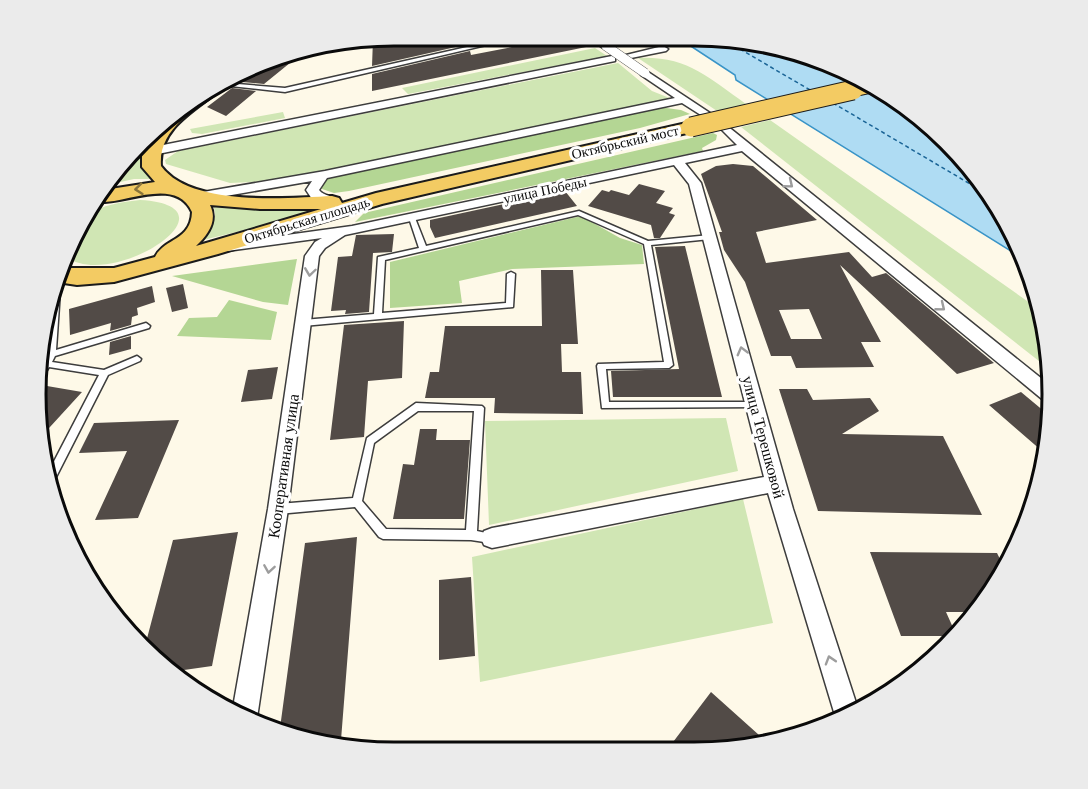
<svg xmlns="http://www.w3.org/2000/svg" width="1088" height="789" font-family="Georgia,serif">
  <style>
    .green { fill: #d0e6b4 }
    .forest { fill: #b4d694 }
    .water { fill: #afdcf3; stroke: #3994c7; stroke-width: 1.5 }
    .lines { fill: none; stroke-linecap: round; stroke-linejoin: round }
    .ferry { stroke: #1a6496; stroke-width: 1.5; stroke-dasharray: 4 3; stroke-linecap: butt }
    .building { fill: #524b47; fill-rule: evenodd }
    .lane-casing { stroke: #3d3d3d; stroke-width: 3 }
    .street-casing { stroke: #3d3d3d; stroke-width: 3 }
    .primary-casing { stroke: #1b1b1b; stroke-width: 4 }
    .lane { fill: #fff; fill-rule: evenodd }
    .street { fill: #fff; fill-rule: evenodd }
    .primary { fill: #f3cb63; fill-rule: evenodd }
    .street-bridge-casing { stroke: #3d3d3d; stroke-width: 10; stroke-linecap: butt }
    .primary-bridge-far1-casing { stroke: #1b1b1b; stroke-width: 16; stroke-linecap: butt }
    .primary-bridge-casing { stroke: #1b1b1b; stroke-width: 21; stroke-linecap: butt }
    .street-bridge { stroke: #fff; stroke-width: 9 }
    .primary-bridge-far1 { stroke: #f3cb63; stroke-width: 14 }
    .primary-bridge { stroke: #f3cb63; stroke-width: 19 }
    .oneway { stroke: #9d9d9d }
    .oneway2 { stroke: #8a743b }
    .labels { text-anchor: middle; stroke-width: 6; stroke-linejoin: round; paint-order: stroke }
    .far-street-label { font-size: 14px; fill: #0a0a0a; stroke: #fff }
    .street-label { font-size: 16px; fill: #0a0a0a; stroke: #fff }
    .rim { fill: none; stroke: #0a0a0a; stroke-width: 3 }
  </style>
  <rect width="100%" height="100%" fill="#fef9e8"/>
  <path class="green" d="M595 48 607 56 408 94 402 88Z
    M638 58C688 56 707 77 746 104L717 111Z
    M618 63 652 91 672 99 274 181 230 183 166 164 165 160 178 151Z
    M283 112 285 118 202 134 192 133 190 129Z
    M770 120 1037 308 1044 365 741 127Z
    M141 148 157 179H134L107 185 115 174Z
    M140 200C244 206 113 291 66 257 81 212 94 205 140 200Z
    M212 203 323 206 324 211 199 241C210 230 220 219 212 203Z
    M726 418 738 471 489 525 485 421Z
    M743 499 773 623 480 682 472 557Z"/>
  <path class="forest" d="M659 107 681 110 690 114 640 128 349 191 334 193 322 189 321 184 330 176Z
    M713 133 717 135 716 140 702 148 703 151 355 222 364 213Z
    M581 216 620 238 642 245 644 264 512 269 459 281 462 303 390 308V262Z
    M297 259 288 305 263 302 172 276Z
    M229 300 277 312 271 340 177 336 189 318 217 317Z"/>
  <path class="water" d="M683 41 764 43 873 84 963 158 1024 265 1011 251 736 80 735 75Z"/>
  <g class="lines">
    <path class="ferry" d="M728 42 810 90
      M833 103 982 191"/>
  </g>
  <path class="building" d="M394 36 468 37 469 44 372 66 373 39Z
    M553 39 590 40 591 46 372 91V74L470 51 471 55Z
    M299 50 301 54 264 84 242 82 262 66Z
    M232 88 256 91 226 116 207 107Z
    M733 164 753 166 817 220 756 232 766 263 849 252 872 277 886 273 994 363 957 374 840 265 881 342H861L874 367 796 368 791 356H771L745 282 724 250 719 232H722L701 174 716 166ZM809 309 822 339H791L779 310Z
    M639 184 665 191 656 203 673 208 669 213 675 215 660 238H654L651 225 588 206 602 190 609 192 611 190 629 195Z
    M565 191 577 206 435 238 430 227V220Z
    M394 234 392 252 373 253 369 312 345 314 346 310 331 311 338 257 352 256 356 235Z
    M685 246 722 397H613L611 371 679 369 655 247Z
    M541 270H573L578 344H561L562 372H581L583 414 494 413 495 398H425L430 372H439L445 326H542Z
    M183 284 188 308 172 312 166 288Z
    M152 286 155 302 137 308 138 315 132 317 131 325 110 331 111 323 70 335 69 309Z
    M404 321 402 378 368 381 364 437 330 440 344 325Z
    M131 336V349L109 355 110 342Z
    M278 367 272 399 241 402 248 370Z
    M47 386 82 392 39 439 41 392Z
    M779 389H807L813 400 870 398 879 411 842 434 943 436 982 515 818 511Z
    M1021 392 1051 417 1042 451 989 405Z
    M179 420 138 518 95 520 127 451 79 453 94 423Z
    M420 429H437L436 440H470L464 519H393L403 464 414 465Z
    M238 532 212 666 177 671 145 646 173 540Z
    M357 537 341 740 330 741 280 728 305 543Z
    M870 552 997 553 1004 567 970 612H946L955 632 951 636H901Z
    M471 577 475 656 439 660V580Z
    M711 692 768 743 741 750H667Z"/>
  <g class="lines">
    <g class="lane-casing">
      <path id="lane" d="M507 38H516L285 92 221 85 225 83 285 88Z
        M579 211 648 241 710 235 714 237 710 239 651 245 673 365 669 368 606 369 609 402H757L760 403 762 405 760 407 602 408 597 366 598 364 664 362 644 244 578 215 385 260 382 313 506 303 507 274 511 272 515 274 513 307 303 326 299 323 303 320 374 314 378 257 419 248 409 218 410 217 412 216 415 218 426 246Z
        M55 289 60 291 56 350 146 323 150 326 149 328 55 356 52 362 104 370 137 356 141 359 140 361 108 375 53 483 50 484 48 473 99 375 49 367 44 375 41 376 42 365 48 354 52 299Z
        M416 403 482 406 484 408 477 531 495 535 496 538 495 541 491 543 471 540 383 539 379 537 355 507 278 514 274 512 273 509 274 506 278 504 353 498 367 438ZM418 411H474L466 530 386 529 362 501 374 443Z"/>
    </g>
    <g class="street-casing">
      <path id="street" d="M592 40H602L611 46 603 48Z
        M663 46 668 49 666 51 631 58 626 55Z
        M612 56 615 57V61L153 155 147 151 153 147Z
        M645 70 713 115 712 117H704L682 103 327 178 319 190C324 197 335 195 341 202L334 206 312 199 306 190 312 181 203 200 196 196 203 192 325 171 675 98 641 75V71Z
        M726 125 1047 383 1048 401 1042 399 742 151 685 163 701 183 793 509 858 709 837 722 768 493 492 548 484 545 481 538 484 531 492 528 764 477 689 184 674 165 345 235 325 248 319 256 288 509 257 718 256 721 232 713 268 509 305 256 315 242 322 238 227 251 220 247 222 244 352 226 737 145 720 128Z"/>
    </g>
    <g class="primary-casing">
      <path id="primary" d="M219 85 221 88 219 91C194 111 158 129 161 166 191 207 286 198 332 196L339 198 342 203 376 193 691 122 697 123 700 127 697 131 691 132 382 204 218 254 114 282 77 285 57 282 62 268H114L155 257C164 238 191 241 192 212 175 175 123 206 95 202L104 190 155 182 142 167V153L130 164 120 165 125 158 196 96ZM210 205 260 209H321L196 246C208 235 218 221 210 205Z"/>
    </g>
    <use href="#lane" class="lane"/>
    <use href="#street" class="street"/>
    <use href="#primary" class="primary"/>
    <g class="street-bridge-casing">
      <path id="street-bridge" d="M606 46 645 73"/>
    </g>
    <g class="primary-bridge-far1-casing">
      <path id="primary-bridge-far1" d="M846 91 874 85"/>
    </g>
    <g class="primary-bridge-casing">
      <path id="primary-bridge" d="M691 127 853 90"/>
    </g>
    <use href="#street-bridge" class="street-bridge"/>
    <use href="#primary-bridge-far1" class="primary-bridge-far1"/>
    <use href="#primary-bridge" class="primary-bridge"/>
  </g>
  <defs><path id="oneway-chevron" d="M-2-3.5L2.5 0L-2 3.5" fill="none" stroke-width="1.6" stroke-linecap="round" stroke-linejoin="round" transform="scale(1.5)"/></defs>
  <g class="oneway">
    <use href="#oneway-chevron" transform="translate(789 184) rotate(39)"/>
    <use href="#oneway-chevron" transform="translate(310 272) rotate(98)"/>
    <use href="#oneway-chevron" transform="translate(941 307) rotate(39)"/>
    <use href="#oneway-chevron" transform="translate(742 351) rotate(-105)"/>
    <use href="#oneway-chevron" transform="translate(269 569) rotate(99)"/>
    <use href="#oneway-chevron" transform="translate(830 660) rotate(-107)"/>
  </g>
  <use class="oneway2" href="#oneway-chevron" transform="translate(139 189) rotate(174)"/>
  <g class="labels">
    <g class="far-street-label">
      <text transform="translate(625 142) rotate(-13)" y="5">Октябрьский мост</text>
      <text transform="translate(545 190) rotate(-12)" y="5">улица Победы</text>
      <text transform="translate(307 220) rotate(-17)" y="5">Октябрьская площадь</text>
    </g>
    <g class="street-label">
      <text transform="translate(764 437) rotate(75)" y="6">улица Терешковой</text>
      <text transform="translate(283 466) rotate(-82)" y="6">Кооперативная улица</text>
    </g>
  </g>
  <path d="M0 0H1088V789H0ZM394 46H694A348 348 0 0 1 1042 394V394A348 348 0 0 1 694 742H394A348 348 0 0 1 46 394V394A348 348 0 0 1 394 46Z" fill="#ebebeb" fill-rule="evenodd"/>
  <path class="rim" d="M394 46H694A348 348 0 0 1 1042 394V394A348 348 0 0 1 694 742H394A348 348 0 0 1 46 394V394A348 348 0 0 1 394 46Z"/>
</svg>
